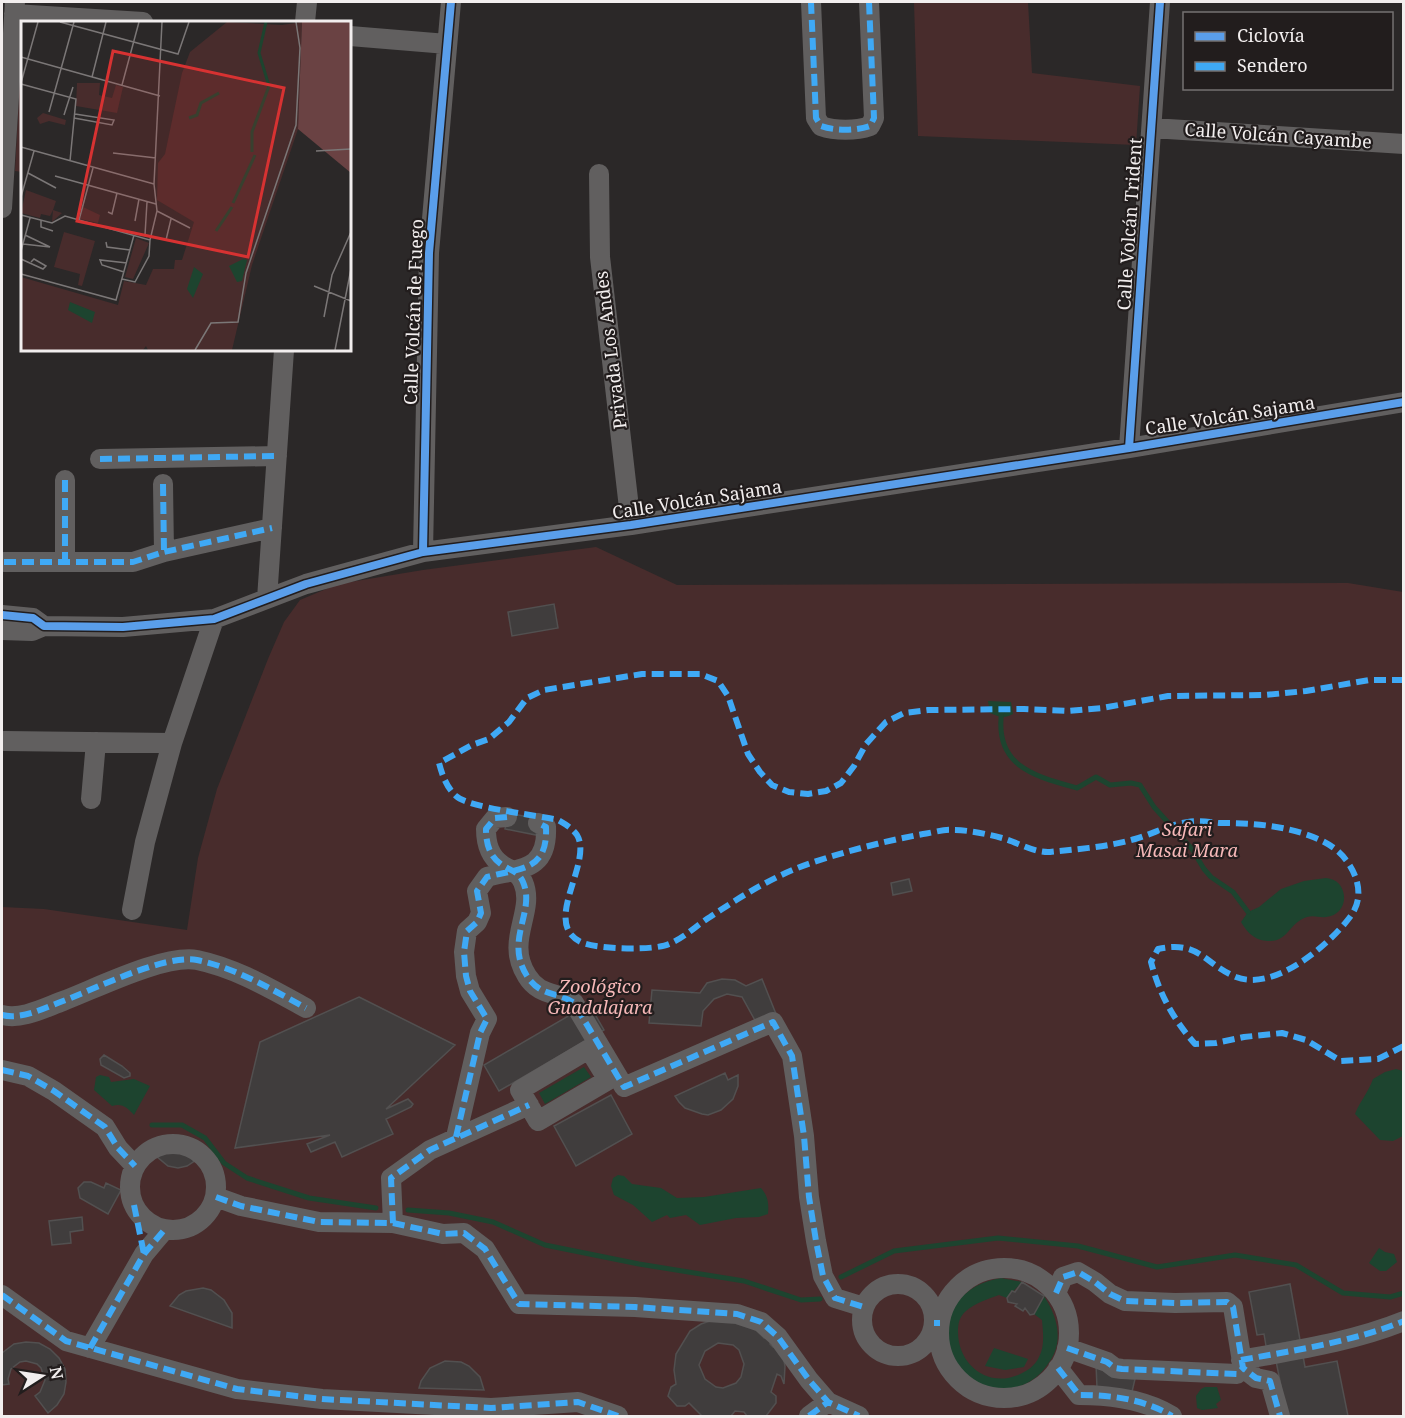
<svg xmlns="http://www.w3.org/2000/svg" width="1405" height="1418" font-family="'Noto Serif',serif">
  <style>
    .green { fill: #482c2c }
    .water { fill: #1d442f }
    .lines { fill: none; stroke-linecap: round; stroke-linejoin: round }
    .stream { stroke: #1d442f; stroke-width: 5 }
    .building { fill: #403d3d; stroke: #525050; stroke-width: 1.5; fill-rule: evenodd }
    .minor { stroke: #615f5f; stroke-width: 20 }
    .quiet { stroke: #3fa9f5; stroke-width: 6; stroke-dasharray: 12 6; stroke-linecap: butt }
    .cycleway-casing { stroke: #221d1d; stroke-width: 11 }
    .cycleway { stroke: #5a9eea; stroke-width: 8 }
    .labels { text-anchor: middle; stroke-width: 4.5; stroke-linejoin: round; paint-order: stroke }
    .street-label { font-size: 18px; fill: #f2eeee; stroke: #221d1d }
    .park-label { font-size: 18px; font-style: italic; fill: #f7b8b8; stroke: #221d1d }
    .inset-river { fill: none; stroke: #1d442f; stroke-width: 3 }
    .inset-road { fill: none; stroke: #7b7777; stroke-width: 1.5 }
    .view { fill: #d73232; fill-opacity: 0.15; stroke: #d73232; stroke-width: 3 }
    .inset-edge { fill: none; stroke: #f2eeee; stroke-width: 3 }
  </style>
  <rect width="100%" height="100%" fill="#2b2828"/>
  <path class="green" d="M914 2H1028L1032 73 1140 86 1136 145 918 136Z
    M22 38V172L15 171Z
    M596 547 677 585 1348 583 1403 592V1416H2V907L44 909 187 930 198 858 217 789 268 659 284 622 300 600 338 584 423 570Z"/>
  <path class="water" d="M988 701 1011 702 1013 714C1004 719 999 717 990 713Z
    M1326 878C1334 879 1340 882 1343 891 1347 903 1340 916 1326 917 1320 918 1314 915 1307 917 1286 924 1289 946 1261 940 1251 937 1246 930 1241 922L1248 912 1259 907 1281 889 1304 881Z
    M584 1067 591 1077 545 1104 539 1093Z
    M1396 1069 1403 1071V1136L1393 1141 1380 1140 1355 1114C1360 1101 1368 1093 1373 1079L1385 1072Z
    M100 1075 109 1077 111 1082 134 1079 150 1086 134 1115C127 1108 123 1103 112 1106L94 1090 96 1077Z
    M618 1175 624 1176 632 1184 661 1188 677 1198 704 1197 761 1188C768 1196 769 1203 768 1214L759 1217 736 1218 700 1225 686 1215 670 1218 667 1215 652 1222 633 1205 614 1195 611 1186 613 1178Z
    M1379 1248 1385 1252 1394 1254 1397 1262 1386 1271H1380L1369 1263Z
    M1001 1278 1022 1282 1007 1298 999 1295C988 1299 975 1303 966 1311 959 1317 958 1324 958 1332 958 1364 987 1388 1018 1375 1027 1371 1035 1366 1039 1357 1045 1346 1043 1332 1042 1320L1034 1314 1044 1296C1057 1316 1064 1340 1050 1361 1041 1375 1030 1384 1014 1388 947 1407 911 1294 1001 1278Z
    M994 1348 1028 1359 1024 1367 1005 1370 985 1366Z
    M1205 1387H1217L1221 1400 1216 1404 1218 1408 1202 1410 1197 1408 1196 1396 1201 1389Z"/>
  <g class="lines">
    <path class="stream" d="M1002 710C993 766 1034 776 1077 788L1096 777 1110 785 1131 783 1140 785 1154 807 1192 849 1204 869 1211 877 1233 892 1248 912
      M152 1125H182L205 1138 224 1163 247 1178 309 1198 376 1208
      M408 1210 449 1213 493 1222 545 1245 639 1264 744 1281 801 1300 820 1299
      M841 1277 894 1251 998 1238 1078 1246 1157 1267 1235 1255 1296 1265 1343 1293 1390 1297 1404 1293"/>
  </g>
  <path class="building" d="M554 604 558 628 512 636 508 612Z
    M508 813 539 819 536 835 505 829Z
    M909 879 912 891 893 895 891 883Z
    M722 979 735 980 746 986 762 979 776 1014 757 1024 742 997 727 994 714 999 703 1011 701 1026 649 1023 652 990 700 993 707 983Z
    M359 997 455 1045 386 1109 408 1099 413 1104 411 1107 386 1119 393 1134 342 1157 335 1142 311 1152 307 1144 330 1135 235 1148 260 1042Z
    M589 1004 604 1030 499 1091 484 1065Z
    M104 1055 122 1066 130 1073V1076L124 1078 101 1065 100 1059Z
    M725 1073 728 1080 738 1075V1086L733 1099 721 1110 708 1115 702 1114 685 1108 679 1102 675 1096Z
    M611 1095 632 1134 576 1166 554 1126Z
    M169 1152H180L196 1160 187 1166 178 1168 168 1166 156 1156Z
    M84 1182H91L104 1188 106 1183 121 1190 108 1214 80 1198 78 1188Z
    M82 1217 83 1230 70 1232 71 1243 52 1245 49 1221Z
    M1022 1282 1044 1296 1034 1314 1030 1315 1025 1308 1023 1311 1015 1306 1017 1304 1008 1302 1007 1298 1012 1291 1015 1292Z
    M1290 1284 1300 1340 1266 1346 1264 1334 1257 1335 1249 1292Z
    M203 1288 211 1290 224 1300 232 1313V1328L170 1306 179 1295 186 1291Z
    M731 1318 756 1330 764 1338 768 1337 771 1339 770 1344 773 1347 781 1346 785 1366 784 1384 781 1376 777 1374 771 1392 776 1396V1403L766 1416H747L744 1412 735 1411 731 1416H702L689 1403 685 1406H677L668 1396 671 1387 676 1384 674 1370 676 1354 690 1331 701 1324 716 1319ZM718 1343 733 1345 739 1350 744 1364 741 1377 736 1383 723 1388 716 1387 705 1379 699 1365 705 1351Z
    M26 1342 39 1343 50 1349 59 1358 65 1369 66 1382 64 1394 57 1405 48 1413 35 1396 40 1392 45 1380 41 1368 37 1364 26 1361 20 1362 11 1369 8 1379 9 1384 2 1385V1353L14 1344Z
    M1303 1356 1305 1367 1337 1361 1348 1416H1287L1276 1361Z
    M445 1361 461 1362 469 1366 480 1377 484 1390 419 1388 421 1381 430 1368Z
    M1096 1364 1112 1377 1135 1379 1132 1392 1097 1388Z"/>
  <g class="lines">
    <path class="minor" d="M811 2 816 118 821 126C835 131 856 131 870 126L874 118 869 2
      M14 14 143 22
      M305 22 307 2
      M350 36 447 44
      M1152 128 1404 144
      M599 174 600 257 631 525
      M2 208 15 2
      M1129 448 1160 2
      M100 459 277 456
      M65 480V562
      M163 484 164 552
      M423 552 429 253 451 2
      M4 562H133L164 552 272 528
      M267 599 284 350
      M2 615 33 618 44 626 123 627 214 619 306 584 423 552 631 525 1129 448 1404 402
      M2 630 32 631 44 626
      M4 741 172 743
      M91 799 96 742
      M507 817 495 818 486 829C486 843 489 856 502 865 511 871 518 871 523 882 536 912 504 940 527 976 530 981 535 986 540 989 551 995 563 995 574 1003L624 1087 773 1022 792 1056 804 1136 809 1197 816 1241 823 1276 835 1298 864 1307
      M132 910 145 842 172 743 214 619
      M2 1015C22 1020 44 1008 63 1001 95 989 164 954 197 960 236 968 271 989 306 1008
      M589 1049 608 1080 538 1121 520 1090Z
      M2 1070 28 1076 54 1091 105 1127 118 1148 135 1166
      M456 1137 480 1033 487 1019 470 991 466 976 464 952 467 931 477 922 481 913 477 891 487 877C519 868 548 872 546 827L538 823
      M130 1187a43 43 0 1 1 86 0a43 43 0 1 1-86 0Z
      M216 1197 241 1206 319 1222 393 1223 443 1234 464 1233 485 1249 519 1304 635 1307 737 1314 761 1322 778 1337 809 1380 828 1402 859 1416
      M393 1223 391 1178 430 1150 529 1105
      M939 1333a65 65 0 1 1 130 0a65 65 0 1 1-130 0Z
      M862 1320a36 36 0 1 1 72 0a36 36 0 1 1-72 0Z
      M1056 1293 1063 1277 1078 1272 1095 1282 1110 1294 1125 1301 1175 1303 1227 1302 1233 1307 1243 1368 1256 1378 1270 1381 1280 1416
      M2 1295 66 1341 237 1389 322 1399 491 1408 578 1402 618 1416
      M90 1348 144 1254 165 1229
      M1067 1348 1107 1362 1115 1368 1122 1369 1237 1374 1243 1368
      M1241 1360C1296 1350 1352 1342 1404 1321
      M1058 1368 1079 1395C1111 1395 1144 1399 1172 1416
      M809 1416 828 1402"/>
    <path class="quiet" d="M811 2 816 118 821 126C835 131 856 131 870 126L874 118 869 2
      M100 459 277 456
      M65 480V562
      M163 484 164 552
      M4 562H133L164 552 272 528
      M1404 680H1369L1306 691 1265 695 1168 696 1102 708 1068 711 1024 709 928 710 904 713 886 722 866 744 854 766 841 783 826 791 808 794 789 792 772 785 760 772 748 754 728 696 718 681 700 674H642L544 690 527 698 509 722 489 739 472 745 439 763C442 775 447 788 456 796 469 808 537 815 558 820 565 824 572 828 577 835 594 863 539 925 583 943 599 949 654 951 669 944 684 938 697 925 710 917 743 895 777 874 814 862 850 850 886 841 923 834 932 833 943 829 953 830 969 830 987 834 1002 838 1017 842 1034 853 1050 852 1078 849 1108 847 1135 839 1153 834 1170 824 1188 822 1198 820 1209 822 1219 823 1243 823 1264 824 1287 829 1308 834 1333 842 1346 860 1359 877 1364 899 1350 917 1329 945 1274 992 1236 977 1203 963 1199 940 1158 949L1151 962C1159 993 1173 1019 1195 1044L1216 1043 1244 1037 1282 1033 1306 1040 1341 1061 1378 1059 1404 1046
      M507 817 495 818 486 829C486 843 489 856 502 865 511 871 518 871 523 882 536 912 504 940 527 976 530 981 535 986 540 989 551 995 563 995 574 1003L624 1087 773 1022 792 1056 804 1136 809 1197 816 1241 823 1276 835 1298 864 1307
      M2 1015C22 1020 44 1008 63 1001 95 989 164 954 197 960 236 968 271 989 306 1008
      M2 1070 28 1076 54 1091 105 1127 118 1148 135 1166
      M456 1137 480 1033 487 1019 470 991 466 976 464 952 467 931 477 922 481 913 477 891 487 877C519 868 548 872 546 827L538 823
      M216 1197 241 1206 319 1222 393 1223 443 1234 464 1233 485 1249 519 1304 635 1307 737 1314 761 1322 778 1337 809 1380 828 1402 859 1416
      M134 1205 144 1254
      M393 1223 391 1178 430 1150 529 1105
      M1056 1293 1063 1277 1078 1272 1095 1282 1110 1294 1125 1301 1175 1303 1227 1302 1233 1307 1243 1368 1256 1378 1270 1381 1280 1416
      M2 1295 66 1341 237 1389 322 1399 491 1408 578 1402 618 1416
      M934 1323H940
      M90 1348 144 1254 165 1229
      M1067 1348 1107 1362 1115 1368 1122 1369 1237 1374 1243 1368
      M1241 1360C1296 1350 1352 1342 1404 1321
      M1058 1368 1079 1395C1111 1395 1144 1399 1172 1416
      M809 1416 828 1402"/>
    <g class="cycleway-casing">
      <path id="cycleway" d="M1129 448 1160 2
        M423 552 429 253 451 2
        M2 615 33 618 44 626 123 627 214 619 306 584 423 552 631 525 1129 448 1404 402"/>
    </g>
    <use href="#cycleway" class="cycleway"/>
  </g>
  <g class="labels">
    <g class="street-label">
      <text transform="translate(1278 136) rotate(4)" y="6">Calle Volcán Cayambe</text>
      <text transform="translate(1130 224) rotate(-86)" y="6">Calle Volcán Trident</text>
      <text transform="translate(414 312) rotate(-88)" y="6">Calle Volcán de Fuego</text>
      <text transform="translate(611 350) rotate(-97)" y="6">Privada Los Andes</text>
      <text transform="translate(1230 416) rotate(-9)" y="6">Calle Volcán Sajama</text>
      <text transform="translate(697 500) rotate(-9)" y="6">Calle Volcán Sajama</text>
    </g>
    <g class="park-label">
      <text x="1187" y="836">Safari<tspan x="1187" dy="21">Masai Mara</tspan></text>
      <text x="600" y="993">Zoológico<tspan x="600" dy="21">Guadalajara</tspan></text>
    </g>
  </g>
  <g transform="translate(21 21)">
    <rect width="330" height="330" fill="#2b2828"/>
    <path d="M206 1 261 4 281 1 277 108 231 244 211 329H127L125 325 122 329H0V256L97 284 103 260 125 264 132 248H153L154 239H161L173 201 136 179 137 142 144 133 161 52 169 31ZM56 62H79L78 74 91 77 95 64 102 66 96 92 55 85ZM22 92 45 99 44 104 28 100 19 103 16 97ZM5 169 35 180 32 189 41 192 31 201 32 189 29 195 20 193 19 197 0 192ZM62 186 79 194 77 202 59 198ZM43 211 74 220 61 265 57 264 59 253 33 246ZM115 217 128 222 112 258 104 256Z" fill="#482c2c"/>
    <path d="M281 1H330V152L277 108Z" fill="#6a4243"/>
    <path d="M222 238 226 239 221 260 216 261 208 245ZM173 246 182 253 172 277 166 268ZM49 281 74 291 71 302 47 289Z" fill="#1d442f"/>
    <path class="inset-river" d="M168 97 176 94 180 82 198 72M231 131V111L248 65 238 32 245 1M212 182 234 134M195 210 211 186"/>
    <path class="inset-road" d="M39 1 157 33 168 1M0 36 139 75M71 56 85 1M0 62 17 1M0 63 55 78 49 140M101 64 118 1M28 91 53 1M43 94 52 66M53 97 91 104 93 99 54 93M0 126 133 163M295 130 330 128M92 132 135 137M7 152 35 167M34 155 135 183M0 176 13 130M136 190 169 207M87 191 91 193 96 172M0 194 31 202 44 195 129 219 128 235 114 261 101 258M20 199V206L32 210M58 199 72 147M114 200 118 178M124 214 126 181M129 219 136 190 133 163 141 1M145 219 150 198M85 221 86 226 109 229M2 223 29 226 4 214M0 230 9 197M0 238 22 248 25 245 13 238 10 241M103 251 81 244 79 239 106 242M0 253 95 279 113 214M293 265 330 280M303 296 311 254 330 211M174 329 190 302 217 301 225 252 275 104 279 27 275 1M314 329 330 248"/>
    <path class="view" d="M92 30 263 67 227 236 56 200Z"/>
    <rect width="330" height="330" class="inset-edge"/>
  </g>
  <rect width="1405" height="1418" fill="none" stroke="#f2eeee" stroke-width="6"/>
  <rect x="1183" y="12" width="210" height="78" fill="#221d1d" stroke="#757171" stroke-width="1.5"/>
  <rect x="1195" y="32" width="30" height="9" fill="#5a9eea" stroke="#757171" stroke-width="1.5"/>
  <text x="1237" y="42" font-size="18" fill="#f2eeee">Ciclovía</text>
  <rect x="1195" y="62" width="30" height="9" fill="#3fa9f5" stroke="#757171" stroke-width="1.5"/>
  <text x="1237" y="72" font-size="18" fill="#f2eeee">Sendero</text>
  <g transform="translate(42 1376) rotate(78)" stroke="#221d1d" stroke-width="4.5" paint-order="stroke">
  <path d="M0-4.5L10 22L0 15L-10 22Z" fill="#f2eeee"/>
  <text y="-9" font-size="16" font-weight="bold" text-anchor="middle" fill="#f2eeee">N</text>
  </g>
</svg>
